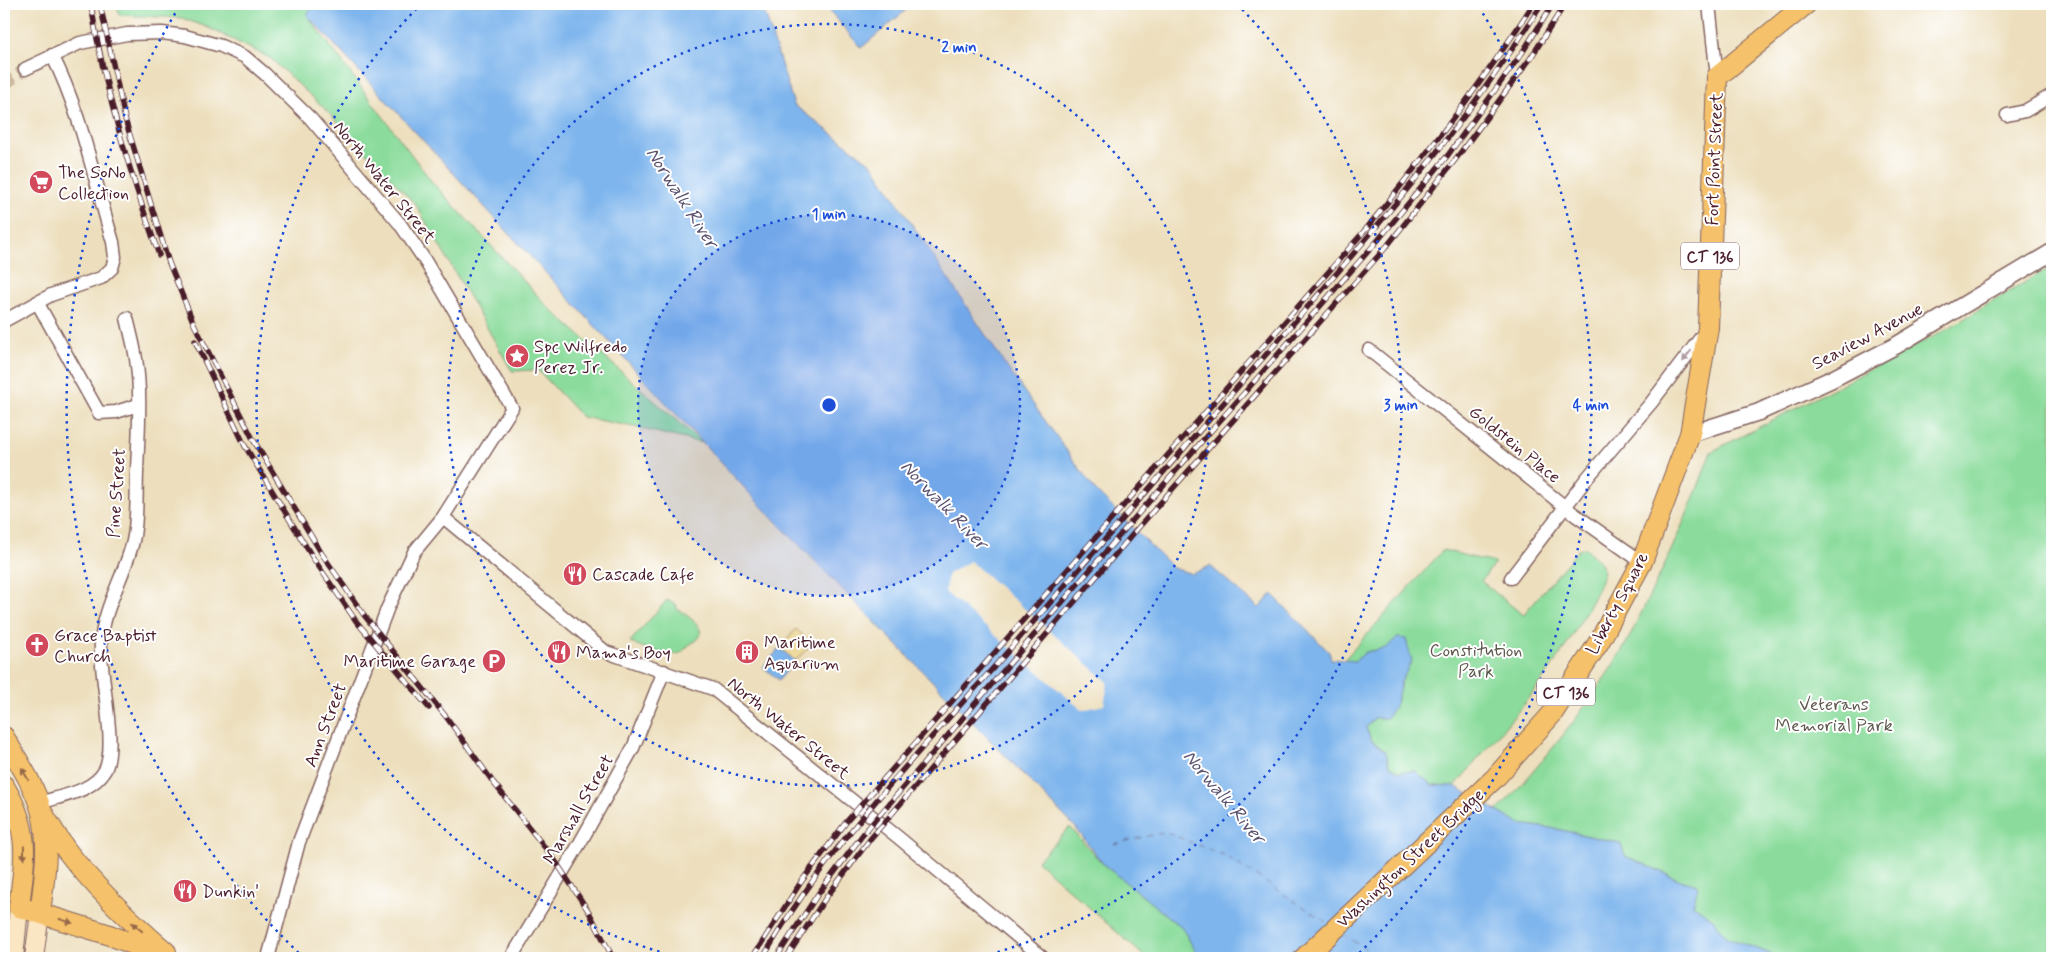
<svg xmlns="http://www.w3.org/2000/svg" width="2056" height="962" font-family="Mynerve,sans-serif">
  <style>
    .green { fill: #8bdc9c; stroke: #6a7e64 }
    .sand { fill: #eeda9e; stroke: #9c7c64 }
    .water { fill: #7eb5ed; stroke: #646a8c }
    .pier { fill: #eddfbd }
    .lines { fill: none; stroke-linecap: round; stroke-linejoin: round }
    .ferry { stroke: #5c546f; stroke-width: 1; stroke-dasharray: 6 5; stroke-linecap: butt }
    .minor-tunnel { stroke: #ccb9a0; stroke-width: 12; stroke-dasharray: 12 6; stroke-linecap: butt }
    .minor-casing { stroke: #83625e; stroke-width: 15 }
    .tertiary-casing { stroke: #83625e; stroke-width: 19 }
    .secondary-casing { stroke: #83625e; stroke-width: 20 }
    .primary-casing { stroke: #83625e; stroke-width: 22 }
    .minor { stroke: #fff; stroke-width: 12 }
    .tertiary { stroke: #fff; stroke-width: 16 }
    .secondary { stroke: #fbe6c4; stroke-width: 18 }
    .primary { stroke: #f5c16b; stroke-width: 20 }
    .rail-casing { stroke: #4a1f2b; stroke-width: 5.5 }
    .rail { stroke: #fff; stroke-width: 4; stroke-dasharray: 11; stroke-linecap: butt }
    .oneway { fill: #ae9aa0 }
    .oneway2 { fill: #976848 }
    .ring { fill: none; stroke: #1d4ed8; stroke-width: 2.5; stroke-dasharray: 2.5 5 }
    .labels { text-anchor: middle; stroke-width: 4; stroke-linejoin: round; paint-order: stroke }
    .shield { fill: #fff; stroke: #80626b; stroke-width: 1 }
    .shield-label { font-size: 16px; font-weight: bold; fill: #4a1f2b }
    .street-label { font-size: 18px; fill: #4a1f2b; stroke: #fff }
    .poi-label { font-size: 18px; fill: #4a1f2b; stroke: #fff; text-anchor: start }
    .park-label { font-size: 18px; fill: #5e584d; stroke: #fff }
    .water-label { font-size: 19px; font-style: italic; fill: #5c546f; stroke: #fff }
    .centre { fill: #1d4ed8; stroke: #fff; stroke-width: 2.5 }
    .ring-label { font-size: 15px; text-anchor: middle; font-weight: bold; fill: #1d4ed8; stroke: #fff; stroke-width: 4; stroke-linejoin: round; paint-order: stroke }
  </style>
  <rect width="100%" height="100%" fill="#fff"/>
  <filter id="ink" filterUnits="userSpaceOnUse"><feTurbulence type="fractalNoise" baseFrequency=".02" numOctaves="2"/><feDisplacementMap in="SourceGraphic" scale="10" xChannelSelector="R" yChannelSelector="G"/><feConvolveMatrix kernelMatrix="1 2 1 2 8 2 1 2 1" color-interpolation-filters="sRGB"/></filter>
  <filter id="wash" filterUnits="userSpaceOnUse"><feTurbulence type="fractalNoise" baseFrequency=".0096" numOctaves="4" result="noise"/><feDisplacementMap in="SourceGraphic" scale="20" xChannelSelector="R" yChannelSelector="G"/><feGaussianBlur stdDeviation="1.12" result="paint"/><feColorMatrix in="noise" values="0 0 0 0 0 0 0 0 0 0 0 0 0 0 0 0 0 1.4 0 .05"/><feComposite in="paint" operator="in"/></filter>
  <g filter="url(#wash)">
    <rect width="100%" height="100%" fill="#eddfbd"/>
    <path class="green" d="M117 4H314L307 15 432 182 548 307 702 443 634 427 582 417 538 370 512 371 416 205 324 108 270 58 209 28 182 18 119 15Z
      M2052 266V958H1781L1726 937 1714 920 1693 905 1698 887 1696 883 1685 882 1625 856 1620 843 1557 829 1519 824 1497 811C1544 762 1587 708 1623 649 1631 635 1638 620 1645 605 1670 555 1692 505 1711 452L1942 332Z
      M1586 548 1599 562 1604 571C1599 589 1590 603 1582 619 1548 681 1500 732 1455 786L1432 785 1415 771 1399 772 1389 765 1386 752 1371 740 1366 728 1374 718 1396 703 1401 682 1411 661 1397 638 1386 648 1366 652 1355 661H1343L1443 550 1495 563 1481 581 1523 615 1579 549Z
      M667 600 677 605 676 608C688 616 714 632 692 643 686 646 683 654 676 654 664 656 641 647 630 642Z
      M1070 827 1103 864 1182 928 1200 958H1146L1037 861Z"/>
    <path class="sand" d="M796 629 812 644 795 661 780 648Z"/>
    <path class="water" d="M314 4H762L794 105 872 164 1008 369 1095 490 1173 568 1192 574 1210 566 1259 608 1272 594 1329 652 1331 659 1355 661 1366 652 1386 648 1397 638 1406 639 1412 661 1401 682 1396 703 1387 718H1374L1366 728 1371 740 1386 752 1389 765 1399 772 1415 771 1432 785 1455 786 1519 824 1557 829 1620 843 1625 856 1685 882 1695 883 1698 887 1693 905 1714 920 1726 937 1781 958H1200L1182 928 1103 864 1076 828 765 510 307 15Z
      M824 4H913L861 48Z
      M780 648 795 661 779 680 763 667Z"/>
    <path class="pier" d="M970 561 1108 682 1104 705 1082 710 945 592 948 574Z"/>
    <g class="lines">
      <path class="ferry" d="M1114 844 1165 832 1224 855 1328 923
        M1343 934 1379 958"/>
    </g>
  </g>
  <g filter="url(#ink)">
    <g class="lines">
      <path class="minor-tunnel" d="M4 85 25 69"/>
      <g class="minor-casing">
        <path id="minor" d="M1709 4 1717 77
          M25 69 80 43 127 34 162 33 185 36 221 46 245 57 265 74 311 119 400 224 424 259 512 408 443 517 414 552 388 607 299 842 268 958
          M2007 115 2025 111 2052 95
          M37 302 99 413 116 412 138 405
          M4 321 51 295 101 278 112 268 115 257 113 242C94 180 82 114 52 55
          M1369 350 1574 514 1642 562
          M443 517 606 652 713 689 899 838 1043 958
          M1511 578 1587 478 1651 403 1705 332
          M39 803C61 796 93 792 105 770 118 744 99 676 101 642 104 606 125 575 133 541 138 519 136 495 137 473 138 436 142 395 136 359 134 345 130 331 127 318
          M511 958 580 843 633 748 664 671"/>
      </g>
      <g class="tertiary-casing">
        <path id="tertiary" d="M1690 434 1759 412 1832 379 1897 345 2052 252"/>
      </g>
      <g class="secondary-casing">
        <path id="secondary" d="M14 958 19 907
          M34 958 40 913"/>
      </g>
      <g class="primary-casing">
        <path id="primary" d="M4 737C18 761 35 786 42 813 50 846 44 880 40 913
          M4 786C31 831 25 857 19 907L107 934 168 958
          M42 812C50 825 58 839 67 851 96 889 130 921 166 952
          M1304 958 1495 778 1552 714 1599 642 1642 562 1690 434 1708 328 1717 77 1806 4"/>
      </g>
      <use href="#minor" class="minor"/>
      <use href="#tertiary" class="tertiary"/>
      <use href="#secondary" class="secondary"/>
      <use href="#primary" class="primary"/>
      <g class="rail-casing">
        <path id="rail" d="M91 4C104 90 130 173 159 255
          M100 4 125 119 169 263 194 324 254 441 322 554 364 615 447 718 493 782 554 859 589 912 613 958
          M195 341 245 446 313 558 356 621 429 708
          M752 958 801 882 847 821 1366 229C1425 156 1483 83 1533 4
          M763 958C826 847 918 754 1002 658 1079 569 1156 480 1234 391 1343 267 1453 144 1542 4
          M776 958 818 894 864 833 1132 521 1379 239 1448 155 1522 53 1553 4
          M786 958 825 899 871 838 1139 527 1387 246 1455 160 1530 59 1565 4"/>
      </g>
      <use href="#rail" class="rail"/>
    </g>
    <defs><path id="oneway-solid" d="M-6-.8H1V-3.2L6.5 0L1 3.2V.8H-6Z" transform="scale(1.25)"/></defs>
    <use class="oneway" href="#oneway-solid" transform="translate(1687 356) rotate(127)"/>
    <g class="oneway2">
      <use href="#oneway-solid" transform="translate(25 774) rotate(-120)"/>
      <use href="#oneway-solid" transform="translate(24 853) rotate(89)"/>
      <use href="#oneway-solid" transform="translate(66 921) rotate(17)"/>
      <use href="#oneway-solid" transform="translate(137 927) rotate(-140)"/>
    </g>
  </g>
  <circle cx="829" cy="405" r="191" fill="#1d4ed8" fill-opacity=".12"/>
  <g class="ring">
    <circle cx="829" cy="405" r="191"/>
    <circle cx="829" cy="405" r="381"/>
    <path d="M681 958A572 572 0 0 1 421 4M1237 4A572 572 0 0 1 977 958"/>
    <path d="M304 958A762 762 0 0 1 179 7M1479 7A762 762 0 0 1 1354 958"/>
  </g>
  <defs>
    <g id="supermarket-disc" transform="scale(1.25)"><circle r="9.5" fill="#d1495b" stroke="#fff"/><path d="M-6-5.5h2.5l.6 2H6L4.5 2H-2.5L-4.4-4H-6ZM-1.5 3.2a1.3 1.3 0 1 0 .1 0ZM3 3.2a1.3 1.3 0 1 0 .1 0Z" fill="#fff"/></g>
    <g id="sight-disc" transform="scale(1.25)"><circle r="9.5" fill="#d1495b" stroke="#fff"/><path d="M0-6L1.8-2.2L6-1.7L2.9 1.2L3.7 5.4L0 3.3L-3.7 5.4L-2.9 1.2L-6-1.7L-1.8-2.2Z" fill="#fff"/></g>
    <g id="restaurant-disc" transform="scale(1.25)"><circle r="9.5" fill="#d1495b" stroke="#fff"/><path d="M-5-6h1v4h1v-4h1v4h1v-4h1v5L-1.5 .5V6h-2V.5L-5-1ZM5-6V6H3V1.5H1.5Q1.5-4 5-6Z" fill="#fff"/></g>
    <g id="church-disc" transform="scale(1.25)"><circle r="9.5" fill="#d1495b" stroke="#fff"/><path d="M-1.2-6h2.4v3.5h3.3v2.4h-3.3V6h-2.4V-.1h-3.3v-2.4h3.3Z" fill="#fff"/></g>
    <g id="building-disc" transform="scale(1.25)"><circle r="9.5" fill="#d1495b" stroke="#fff"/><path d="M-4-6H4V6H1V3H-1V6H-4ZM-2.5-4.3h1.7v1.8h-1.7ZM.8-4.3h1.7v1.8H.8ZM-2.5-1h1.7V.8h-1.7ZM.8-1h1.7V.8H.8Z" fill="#fff"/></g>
    <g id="parking-disc" transform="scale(1.25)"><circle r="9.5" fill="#d1495b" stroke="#fff"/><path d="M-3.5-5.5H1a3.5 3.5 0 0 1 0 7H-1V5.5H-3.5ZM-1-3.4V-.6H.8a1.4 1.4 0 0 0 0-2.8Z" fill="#fff"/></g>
  </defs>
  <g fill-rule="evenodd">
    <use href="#supermarket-disc" x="41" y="182"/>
    <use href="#sight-disc" x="517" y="356"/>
    <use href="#restaurant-disc" x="575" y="574"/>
    <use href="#church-disc" x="37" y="645"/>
    <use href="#restaurant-disc" x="559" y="652"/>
    <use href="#building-disc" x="747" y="652"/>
    <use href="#parking-disc" x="494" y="661"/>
    <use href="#restaurant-disc" x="185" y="891"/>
  </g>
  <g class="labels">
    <g class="shield">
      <rect x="1681" y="242.5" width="58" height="27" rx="4"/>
      <rect x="1537" y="678.5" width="58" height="27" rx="4"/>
    </g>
    <g class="shield-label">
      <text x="1710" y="262">CT 136</text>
      <text x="1566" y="698">CT 136</text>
    </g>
    <g class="street-label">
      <text transform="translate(1714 159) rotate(-88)" y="6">Fort Point Street</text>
      <text transform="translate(385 182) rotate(51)" y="6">North Water Street</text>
      <text transform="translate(1867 336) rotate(-28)" y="6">Seaview Avenue</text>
      <text transform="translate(1515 444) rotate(39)" y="6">Goldstein Place</text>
      <text transform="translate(116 493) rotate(-86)" y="6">Pine Street</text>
      <text transform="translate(1617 603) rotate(-62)" y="6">Liberty Square</text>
      <text transform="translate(325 725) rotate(-69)" y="6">Ann Street</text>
      <text transform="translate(789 728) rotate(39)" y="6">North Water Street</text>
      <text transform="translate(578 809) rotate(-60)" y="6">Marshall Street</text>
      <text transform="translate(1410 858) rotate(-43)" y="6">Washington Street Bridge</text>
    </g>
    <g class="poi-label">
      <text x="58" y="178">The SoNo<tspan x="58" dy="21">Collection</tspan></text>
      <text x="534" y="352">Spc Wilfredo<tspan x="534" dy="21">Perez Jr.</tspan></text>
      <text x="592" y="580">Cascade Cafe</text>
      <text x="54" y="641">Grace Baptist<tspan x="54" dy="21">Church</tspan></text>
      <text x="764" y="648">Maritime<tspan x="764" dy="21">Aquarium</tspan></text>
      <text x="576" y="658">Mama's Boy</text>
      <text x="476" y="667" text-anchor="end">Maritime Garage</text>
      <text x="202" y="897">Dunkin'</text>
    </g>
    <g class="park-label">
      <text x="1476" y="656">Constitution<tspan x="1476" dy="21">Park</tspan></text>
      <text x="1834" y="710">Veterans<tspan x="1834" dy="21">Memorial Park</tspan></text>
    </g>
    <g class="water-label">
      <text transform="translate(683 197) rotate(57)" y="7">Norwalk River</text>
      <text transform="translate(945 504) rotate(46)" y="7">Norwalk River</text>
      <text transform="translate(1225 796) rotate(50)" y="7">Norwalk River</text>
    </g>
  </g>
  <circle cx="829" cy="405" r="8" class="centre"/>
  <g class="ring-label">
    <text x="959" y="52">2 min</text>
    <text x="829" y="219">1 min</text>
    <text x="1401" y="410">3 min</text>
    <text x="1591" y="410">4 min</text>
  </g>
  <rect width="2056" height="962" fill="none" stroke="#fff" stroke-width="20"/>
</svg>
